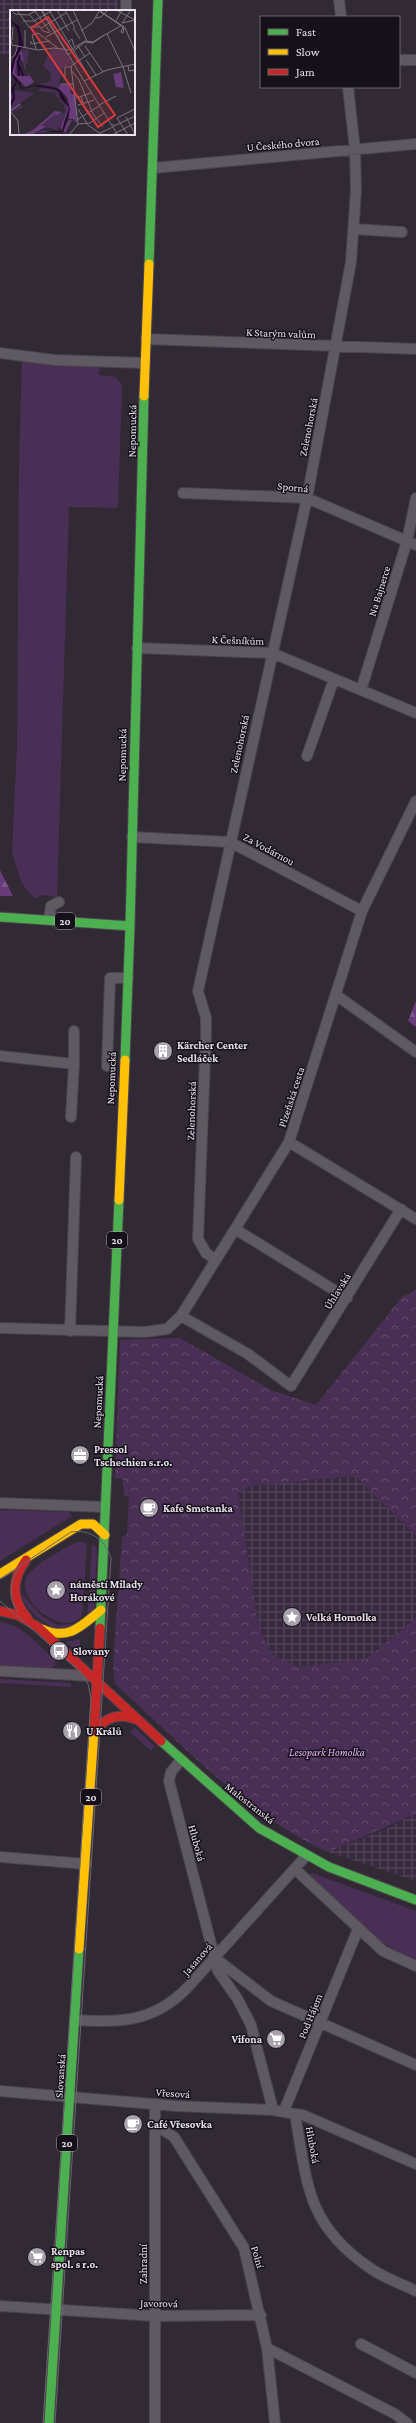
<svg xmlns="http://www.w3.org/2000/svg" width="416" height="2423" font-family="'Crimson Pro',serif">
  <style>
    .industrial { fill: url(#industrial-grid) }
    .grass { fill: #492f55 }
    .forest { fill: url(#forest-firs) }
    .park { fill: url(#park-crowns) }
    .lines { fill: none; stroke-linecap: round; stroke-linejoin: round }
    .street-casing { stroke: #4b444d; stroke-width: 12 }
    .fast-casing { stroke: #4b444d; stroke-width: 11 }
    .slow-casing { stroke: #4b444d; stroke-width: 11 }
    .jam-casing { stroke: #4b444d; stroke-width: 11 }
    .street { stroke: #5f5a62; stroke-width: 10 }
    .fast { stroke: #4caf50; stroke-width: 9 }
    .slow { stroke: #ffc107; stroke-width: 9 }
    .jam { stroke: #c62828; stroke-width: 9 }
    .tram { stroke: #6b656d; stroke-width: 1 }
    .labels { text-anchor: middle; stroke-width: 3; stroke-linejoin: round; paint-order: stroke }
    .shield { fill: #161119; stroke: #aaa3ad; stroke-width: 1 }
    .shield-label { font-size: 10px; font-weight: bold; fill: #e9e1ed }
    .street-label { font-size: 11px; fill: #e9e1ed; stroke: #161119 }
    .poi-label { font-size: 11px; font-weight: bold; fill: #e9e1ed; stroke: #161119; text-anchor: start }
    .park-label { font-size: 11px; font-style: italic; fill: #e6b0fd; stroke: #161119 }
    .inset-river { fill: none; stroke: #240430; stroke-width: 2 }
    .inset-road { fill: none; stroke: #7b737e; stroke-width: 1 }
    .view { fill: #d83a3c; fill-opacity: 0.15; stroke: #d83a3c; stroke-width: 2 }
    .inset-edge { fill: none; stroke: #e9e1ed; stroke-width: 2 }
  </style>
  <defs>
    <pattern id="industrial-grid" width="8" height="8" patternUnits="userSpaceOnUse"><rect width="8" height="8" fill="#3a2a41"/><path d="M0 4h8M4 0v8" fill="none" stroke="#56495d"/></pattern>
    <pattern id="forest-firs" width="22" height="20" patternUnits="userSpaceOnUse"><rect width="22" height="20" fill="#673c78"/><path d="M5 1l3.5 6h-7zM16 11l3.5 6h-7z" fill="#7d588c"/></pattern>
    <pattern id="park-crowns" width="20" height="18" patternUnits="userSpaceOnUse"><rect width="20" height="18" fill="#492f55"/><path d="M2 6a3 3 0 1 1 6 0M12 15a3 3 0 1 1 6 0" fill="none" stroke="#634d6e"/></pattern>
  </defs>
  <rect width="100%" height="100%" fill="#312934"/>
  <path class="industrial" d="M0 0H118V11H11V55L0 54Z
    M355 1476 416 1536V1618L366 1659 298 1667 270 1653 258 1624 238 1492 250 1486Z
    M416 1814V1881L328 1852 388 1828Z"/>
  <path class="grass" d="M22 356 100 361 99 375 115 377 122 385 118 508 69 507 57 897 41 895 35 899 22 884 12 853 17 743 19 465Z
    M0 1510 69 1512 72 1516 0 1561Z
    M81 1542 86 1543 87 1547 82 1616C63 1640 11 1596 28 1575 38 1561 60 1552 74 1543Z
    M92 1544 97 1548 94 1610 87 1620Z
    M21 1593 41 1615 57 1625 83 1623C76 1625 65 1629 58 1628 44 1627 23 1607 21 1593Z
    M0 1622C22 1624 39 1646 55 1660L56 1665 52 1668 0 1665Z
    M80 1639V1653L66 1642Z
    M0 1679 71 1683V1687L0 1683Z
    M134 1727 155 1746 151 1751 130 1732Z
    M312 1873 416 1911V1959L412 1960 370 1935 369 1931 308 1876Z"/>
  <path class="forest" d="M0 870 13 896H0Z
    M416 1001V1027L408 1021Z"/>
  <path class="park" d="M416 1290V1536L355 1476 250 1486 238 1493 258 1624 270 1653 298 1667 366 1659 416 1618V1814L328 1852C251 1819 178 1740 115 1684L113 1666 122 1537 127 1534 129 1496H124L123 1479 115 1478 120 1340 180 1338 271 1390 316 1405 402 1297Z"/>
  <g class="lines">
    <g class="street-casing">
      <path id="street" d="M339 0 341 17
        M126 10V0
        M399 60H416
        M153 168 416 144
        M353 229 402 232
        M146 339 416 349
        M0 353 54 360 145 363
        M183 493 307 498 416 545
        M137 648 272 653 416 713
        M361 690 407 541 416 498
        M307 756 334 679
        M132 837 230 842 362 911
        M49 920 51 906 59 902
        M336 995 416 1052
        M0 1056 74 1064V1031
        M107 1066 110 978H128
        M71 1117 74 1064
        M289 1142 416 1219
        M235 1229 347 1298
        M216 1260 206 1253 198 1239 206 1033V1018L198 991 307 498 351 262 356 190 355 150 348 87
        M181 1316 248 1354 291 1386 401 1209
        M0 1328 144 1332 167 1329 181 1316 289 1142 362 911 416 801
        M70 1331 76 1157
        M0 1503 105 1507
        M0 1671 92 1676
        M181 1760 171 1772 169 1781 218 1971 237 1998 251 2025 273 2110
        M0 1857 86 1864
        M295 1869 383 1951 416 1966
        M215 1958 271 2001 416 2065
        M76 2020C120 2023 154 2022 187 1988L306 1856
        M0 2091 176 2106 273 2110 295 2114C307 2182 306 2223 367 2266 381 2277 400 2283 416 2291
        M284 2111 358 1929
        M295 2114 303 2115 416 2164
        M155 2125 174 2137 244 2248 267 2348 275 2423
        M0 2306 155 2316 261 2315
        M361 2344 416 2373
        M267 2348 395 2414 407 2423
        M155 2423V2104"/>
    </g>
    <g class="fast-casing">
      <path id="fast" d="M149 264 158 0
        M0 917 130 926 125 1060
        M130 926 144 396
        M100 1628 119 1200
        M161 1741 259 1828 329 1867 416 1900
        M49 2423 79 1949"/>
    </g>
    <g class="slow-casing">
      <path id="slow" d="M144 396 149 264
        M119 1200 125 1060
        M0 1574 81 1524H93L105 1535
        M42 1629C69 1641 81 1626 101 1610
        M79 1949 94 1731"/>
    </g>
    <g class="jam-casing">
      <path id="jam" d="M26 1560C11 1581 11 1599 28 1619
        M0 1611 18 1615 38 1627 161 1741
        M95 1730C107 1717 118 1713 135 1719
        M94 1731 100 1628"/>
    </g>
    <use href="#street" class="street"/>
    <use href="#fast" class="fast"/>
    <use href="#slow" class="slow"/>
    <use href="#jam" class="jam"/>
    <path class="tram" d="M0 1579 71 1532C90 1529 105 1539 111 1558L55 2423
      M0 1601 81 1672 88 1684 91 1698 43 2423
      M17 1611C8 1597 10 1581 19 1568"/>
  </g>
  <defs>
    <g id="building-disc" transform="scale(1)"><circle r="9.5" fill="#a9a1ac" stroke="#161119"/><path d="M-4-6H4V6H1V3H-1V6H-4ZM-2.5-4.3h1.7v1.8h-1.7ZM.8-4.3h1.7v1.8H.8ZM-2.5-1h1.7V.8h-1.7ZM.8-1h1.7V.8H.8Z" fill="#fff"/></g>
    <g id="office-disc" transform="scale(1)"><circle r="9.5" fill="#a9a1ac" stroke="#161119"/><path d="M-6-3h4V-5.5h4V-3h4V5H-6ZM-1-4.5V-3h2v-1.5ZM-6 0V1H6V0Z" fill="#fff"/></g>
    <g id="cafe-disc" transform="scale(1)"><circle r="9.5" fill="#a9a1ac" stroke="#161119"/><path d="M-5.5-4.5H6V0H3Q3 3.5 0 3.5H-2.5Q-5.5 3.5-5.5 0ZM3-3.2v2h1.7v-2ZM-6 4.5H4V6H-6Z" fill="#fff"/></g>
    <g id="sight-disc" transform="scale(1)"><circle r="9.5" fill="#a9a1ac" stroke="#161119"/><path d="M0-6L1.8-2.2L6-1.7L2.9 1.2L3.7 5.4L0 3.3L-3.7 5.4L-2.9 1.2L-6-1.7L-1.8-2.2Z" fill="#fff"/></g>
    <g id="bus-disc" transform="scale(1)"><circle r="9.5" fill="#a9a1ac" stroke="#161119"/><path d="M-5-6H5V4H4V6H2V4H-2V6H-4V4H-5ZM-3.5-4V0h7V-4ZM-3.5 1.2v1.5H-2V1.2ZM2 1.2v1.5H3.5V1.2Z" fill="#fff"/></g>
    <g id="restaurant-disc" transform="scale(1)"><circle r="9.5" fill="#a9a1ac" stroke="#161119"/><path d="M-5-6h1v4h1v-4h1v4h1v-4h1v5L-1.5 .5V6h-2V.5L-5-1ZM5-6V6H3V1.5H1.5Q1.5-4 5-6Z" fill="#fff"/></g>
    <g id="supermarket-disc" transform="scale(1)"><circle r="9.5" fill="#a9a1ac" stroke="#161119"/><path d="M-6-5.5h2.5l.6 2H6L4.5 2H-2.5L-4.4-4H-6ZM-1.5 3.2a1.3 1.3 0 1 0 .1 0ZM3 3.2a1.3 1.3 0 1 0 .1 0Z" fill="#fff"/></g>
  </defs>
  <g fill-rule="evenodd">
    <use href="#building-disc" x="163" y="1051"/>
    <use href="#office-disc" x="80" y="1455"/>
    <use href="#cafe-disc" x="149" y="1508"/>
    <use href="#sight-disc" x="56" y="1590"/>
    <use href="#sight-disc" x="292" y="1617"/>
    <use href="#bus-disc" x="59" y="1651"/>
    <use href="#restaurant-disc" x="72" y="1731"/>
    <use href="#supermarket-disc" x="276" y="2039"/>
    <use href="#cafe-disc" x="133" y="2124"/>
    <use href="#supermarket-disc" x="37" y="2257"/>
  </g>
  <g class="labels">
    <g class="shield">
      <rect x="55" y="913" width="20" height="16" rx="3"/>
      <rect x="107" y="1232" width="20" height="16" rx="3"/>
      <rect x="81" y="1789" width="20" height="16" rx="3"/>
      <rect x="57" y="2135" width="20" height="16" rx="3"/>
    </g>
    <g class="shield-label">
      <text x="65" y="925">20</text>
      <text x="117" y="1244">20</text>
      <text x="91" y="1801">20</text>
      <text x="67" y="2147">20</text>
    </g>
    <g class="street-label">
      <text transform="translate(283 144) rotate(-5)" y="4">U Českého dvora</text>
      <text transform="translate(281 333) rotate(2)" y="4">K Starým valům</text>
      <text transform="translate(308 427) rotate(-79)" y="4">Zelenohorská</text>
      <text transform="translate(132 431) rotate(-89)" y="4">Nepomucká</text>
      <text transform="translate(293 487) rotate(6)" y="4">Sporná</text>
      <text transform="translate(379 591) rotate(-73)" y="4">Na Bajnerce</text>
      <text transform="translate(238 640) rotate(2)" y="4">K Češníkům</text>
      <text transform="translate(239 744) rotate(-78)" y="4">Zelenohorská</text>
      <text transform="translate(122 755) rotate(-89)" y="4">Nepomucká</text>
      <text transform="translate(269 849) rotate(28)" y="4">Za Vodárnou</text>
      <text transform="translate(111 1078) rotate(-88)" y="4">Nepomucká</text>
      <text transform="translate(291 1097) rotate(-72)" y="4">Plzeňská cesta</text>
      <text transform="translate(191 1111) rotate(-88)" y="4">Zelenohorská</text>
      <text transform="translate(337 1291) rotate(-58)" y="4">Úhlavská</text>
      <text transform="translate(98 1402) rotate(-87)" y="4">Nepomucká</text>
      <text transform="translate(250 1803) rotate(38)" y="4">Malostranská</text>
      <text transform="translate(197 1843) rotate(75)" y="4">Hluboká</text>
      <text transform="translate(197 1959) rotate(-49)" y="4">Jasanová</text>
      <text transform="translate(310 2016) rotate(-68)" y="4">Pod Hájem</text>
      <text transform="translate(60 2076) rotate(-86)" y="4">Slovanská</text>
      <text transform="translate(173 2093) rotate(4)" y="4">Vřesová</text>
      <text transform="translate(313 2145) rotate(80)" y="4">Hluboká</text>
      <text transform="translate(258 2257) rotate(74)" y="4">Polní</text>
      <text transform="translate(143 2264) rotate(-90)" y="4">Zahradní</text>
      <text transform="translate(159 2303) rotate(1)" y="4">Javorová</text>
    </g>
    <g class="poi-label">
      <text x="177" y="1049">Kärcher Center<tspan x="177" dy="13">Sedláček</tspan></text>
      <text x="94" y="1453">Pressol<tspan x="94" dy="13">Tschechien s.r.o.</tspan></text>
      <text x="163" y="1512">Kafe Smetanka</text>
      <text x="70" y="1588">náměstí Milady<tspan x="70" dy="13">Horákové</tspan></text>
      <text x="306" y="1621">Velká Homolka</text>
      <text x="73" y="1655">Slovany</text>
      <text x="86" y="1735">U Králů</text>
      <text x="262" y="2043" text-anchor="end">Vifona</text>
      <text x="147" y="2128">Café Vřesovka</text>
      <text x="51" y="2255">Renpas<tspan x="51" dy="13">spol. s r.o.</tspan></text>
    </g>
    <g class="park-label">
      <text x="327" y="1756">Lesopark Homolka</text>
    </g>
  </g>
  <g transform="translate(10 10)">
    <rect width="125" height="125" fill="#312934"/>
    <path d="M14 39 19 40 17 54 14 56 11 46ZM32 78 48 81 49 88 58 97 53 115 47 120 31 116 46 103 48 105 55 102 54 96 44 83 28 81Z" fill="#492f55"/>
    <path d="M12 39 14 57 24 72 16 77 2 63 5 50ZM9 46 12 50 19 66H7L6 54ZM111 62 114 78 106 77 103 64ZM50 74 60 75 61 84 65 83 67 113 63 109H59V100L54 112 53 119 59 110H62L55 123 53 120 51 122 42 121 24 125H12L23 120 45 101 52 102 48 105 45 104 31 116H36L34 118 22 124 33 121H52L51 117 58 98 53 90 60 98 57 87 48 78Z" fill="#673c78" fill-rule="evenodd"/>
    <path d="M9 45 11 57 13 66H7L5 63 6 51Z" fill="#492f55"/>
    <path d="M41 39 54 40 63 54 53 57 48 78 28 73H36L41 69 40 62 33 56Z" fill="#492f55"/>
    <path d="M3 80 25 83 10 93 13 98 2 102 0 101V84L4 83Z" fill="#492f55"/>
    <path d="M0 10 9 16 13 35 5 50 2 64 10 72 11 77 14 78 27 75 46 78 51 81 60 99 54 120 52 122H37L25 125H17L42 121H52L59 98 51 88 50 82 45 79 24 76 13 79 10 77 7 70 6 75 0 80 6 72 0 61 9 31 7 18Z" fill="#240430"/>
    <path class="inset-river" d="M10 45 8 53 13 66M8 54 9 66M0 96 4 88 3 77"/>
    <path class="inset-road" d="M1 0 5 4 18 5 27 0M7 0 19 17H29M31 0 58 45 75 32 83 33 94 25M32 0 74 71 97 60 125 54M39 0 80 68M47 0 59 21M55 0 65 18M63 0 77 31M88 0 113 17 111 22 113 23 114 17 88 0M89 0 115 18 125 41M106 0 125 10M25 1 40 22M19 4 33 21 40 23M86 8 91 7 98 0M13 11H24L43 0M106 11 112 0M112 13 121 0M112 13 125 10M0 18H3L2 30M31 18 56 3M63 18 70 29M71 21 82 13 90 0M97 24 113 57 121 83M0 26 2 35 28 40 44 38 60 40 75 31 83 32M36 27 67 10M21 31V34L40 31M58 32 62 29 64 36M81 33 112 15M68 36 75 47M75 36 93 62M15 38V20M26 39 22 25 28 23 49 39M0 49 5 45 8 35M76 50 86 65M118 55 119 61 125 60M61 60 69 70 83 104 93 117M55 67V57H61M74 71 108 125M51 74H64M71 87 76 101M66 88 81 83M68 95 84 90M89 95 106 86M68 99 78 115 92 125M0 101 8 111 9 125M0 101 10 94M116 107 125 124M67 110 89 96M68 114 80 113 94 103M103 114 104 116 125 106M90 123 103 117M59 125 68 114 61 56 80 43M102 125 125 113M118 125 107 108 125 99"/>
    <path class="view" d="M38 7 105 105 88 117 21 18Z"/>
    <rect width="125" height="125" class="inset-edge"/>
  </g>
  <rect x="260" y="16" width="140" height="72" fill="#161119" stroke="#6a646e"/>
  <rect x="268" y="29" width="20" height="6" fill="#4caf50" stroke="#6a646e"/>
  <text x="296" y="36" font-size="12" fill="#e9e1ed">Fast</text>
  <rect x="268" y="49" width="20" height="6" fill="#ffc107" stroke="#6a646e"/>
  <text x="296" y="56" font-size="12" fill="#e9e1ed">Slow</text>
  <rect x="268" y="69" width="20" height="6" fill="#c62828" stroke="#6a646e"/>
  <text x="296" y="76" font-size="12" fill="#e9e1ed">Jam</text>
</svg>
